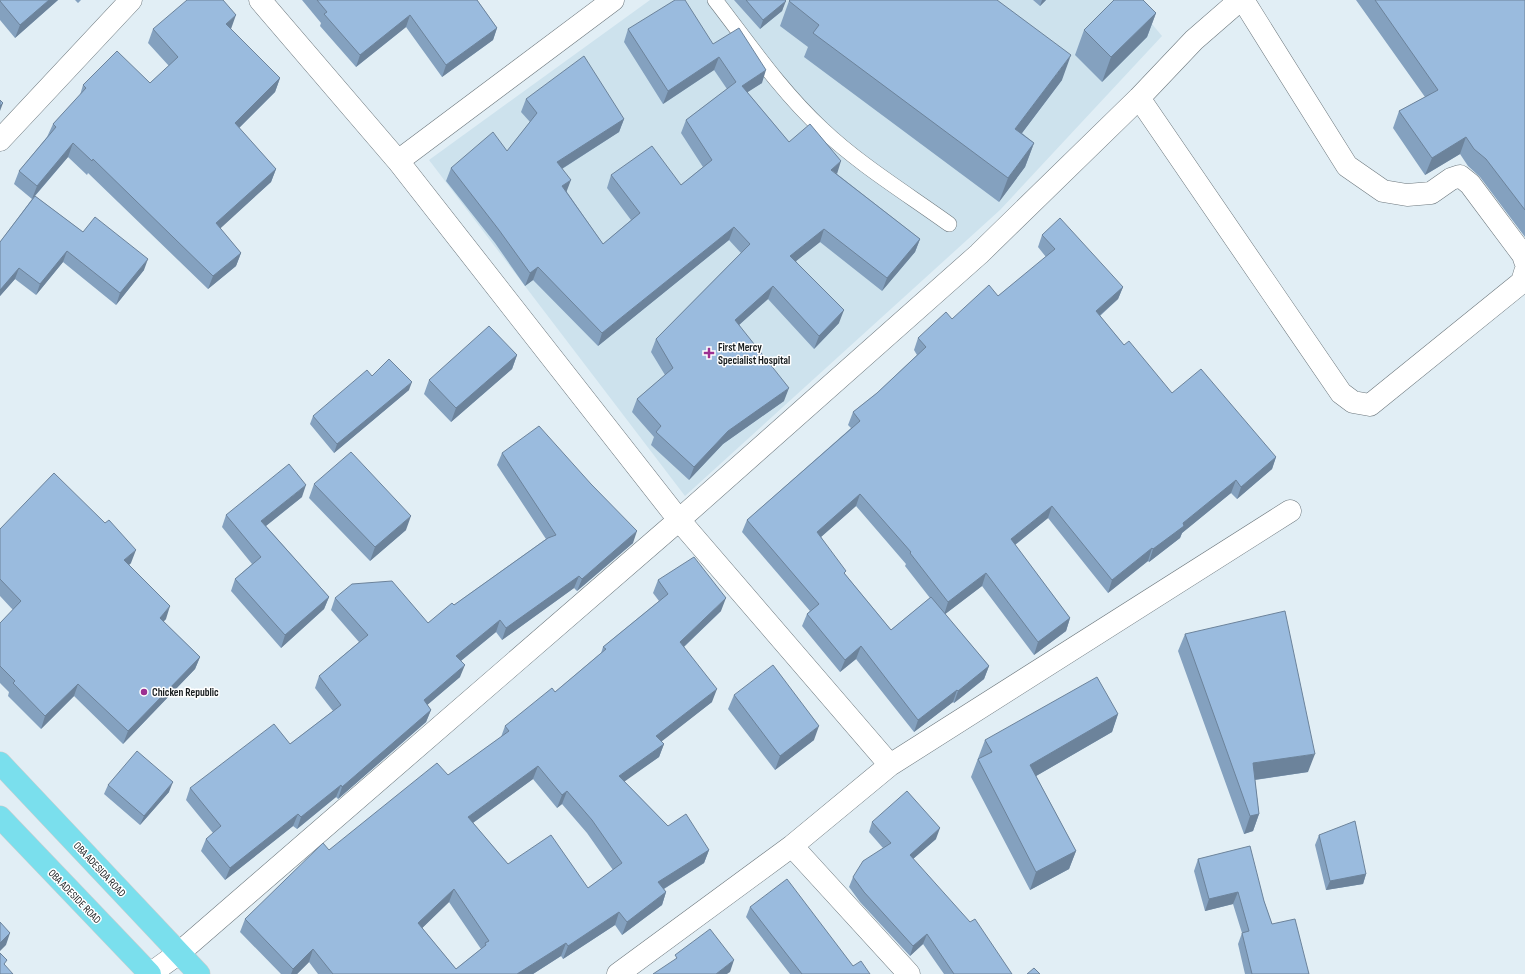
<svg xmlns="http://www.w3.org/2000/svg" width="1525" height="974" font-family="'Sofia Sans Condensed',sans-serif">
  <style>
    .built { fill: #cde2ed }
    .lines { fill: none; stroke-linecap: round; stroke-linejoin: round }
    .lane-casing { stroke: #6d787e; stroke-width: 16 }
    .street-casing { stroke: #6d787e; stroke-width: 23 }
    .primary-casing { stroke: #cccdce; stroke-width: 23 }
    .lane { stroke: #fff; stroke-width: 15 }
    .street { stroke: #fff; stroke-width: 22 }
    .primary { stroke: #7adfed; stroke-width: 22 }
    .wall { fill: #84a1bf; fill-rule: evenodd }
    .shaded-wall { fill: #6c839b }
    .building { fill: #9abbde; stroke: #6c839b; fill-rule: evenodd }
    .poi-dot { fill: #9c3091; stroke: #fff; stroke-width: 1.5 }
    .labels { text-anchor: middle; stroke-width: 3; stroke-linejoin: round; paint-order: stroke }
    .poi-label { font-size: 11px; font-weight: bold; fill: #181d1f; stroke: #fff; text-anchor: start }
    .street-label { font-size: 11px; fill: #181d1f; stroke: #fff }
  </style>
  <rect width="100%" height="100%" fill="#e1eef5"/>
  <path class="built" d="M650 0H1132L1162 36 1000 210 685 496 429 160Z"/>
  <g class="lines">
    <g class="lane-casing">
      <path id="lane" d="M715 0C749 44 781 91 822 129 860 165 906 193 949 224"/>
    </g>
    <g class="street-casing">
      <path id="street" d="M260 0 398 161 679 520 890 765
        M1243 0 1347 166 1383 191 1407 195 1431 193 1451 179 1460 176 1470 184 1523 255 1525 261
        M1139 98 1341 393 1353 402 1370 405 1522 282 1525 272
        M0 140 131 0
        M398 161 613 0
        M792 846 909 974
        M150 974 179 953 679 520 979 254 1139 98 1194 40 1240 0
        M618 974 792 846 890 765 1290 511"/>
    </g>
    <g class="primary-casing">
      <path id="primary" d="M0 763 199 974
        M0 817 150 974"/>
    </g>
    <use href="#lane" class="lane"/>
    <use href="#street" class="street"/>
    <use href="#primary" class="primary"/>
  </g>
  <path class="wall" d="M0 0H58L15 38 0 20Z
    M75 0H81L78 3Z
    M302 0H477L497 28 493 40 442 77 406 27 356 67 320 26 321 23Z
    M734 0H785L782 11 760 29Z
    M1033 0H1046L1040 6Z
    M1356 0H1525V237L1480 177 1468 166 1460 154 1425 175 1393 128 1399 111 1425 97Z
    M789 1 1062 80 1022 133 1034 143 1025 167 999 202 804 57 808 47 780 26Z
    M1156 13 1147 37 1102 82 1075 55 1084 30Z
    M153 29H231L280 78 275 92 239 128 276 169 271 182 220 228 241 253 236 266 208 289 88 173 87 175 68 157 35 196 83 232 144 270 116 305 63 262 36 295 15 279 0 296V242L32 199 14 184 19 171 47 137 53 124 80 95 83 85 150 83 169 66 148 43Z
    M628 29 713 44 762 83 747 92 789 142 837 174 920 239 915 252 882 291 820 242 796 261 839 323 814 349 768 299 739 325 784 401 723 444 689 480 651 445 654 437 632 412 637 399 665 375 651 352 656 339 741 253 729 240 598 346 533 280 525 286 495 243 446 181 451 168 507 151 530 122 521 112 526 99 624 119 619 132 562 169 567 192 603 244 631 220 607 188 611 175 681 185 703 167 681 133 686 120 727 89 714 70 663 104 624 42Z
    M1042 235 1123 287 1118 299 1100 316 1124 345 1172 393 1276 457 1272 469 1237 499 1231 493 1182 533 1180 538 1149 562 1148 561 1108 593 1048 518 1015 545 1070 618 1066 631 1034 655 982 586 945 614 989 666 984 679 954 703 953 702 914 732 856 659 840 672 802 626 807 614 810 611 742 532 747 520 851 428 848 425 853 412 877 393 917 355 914 350 918 338 952 319 998 296 1046 257 1038 247ZM856 506 906 564 905 566 930 598 891 630 845 574 821 537Z
    M517 355 512 369 451 422 424 394 429 380Z
    M372 376 409 390 334 453 310 424 313 416Z
    M502 453 633 543 577 591 574 588 502 640 496 632 461 661 460 677 427 705 431 710 426 722 338 799 336 797 297 829 293 826 225 880 201 851 206 839 213 833 186 800 190 788 290 744 333 711 315 688 319 676 359 642 331 610 335 598 428 623 454 605 546 539 497 465Z
    M314 484 406 530 370 561 309 498Z
    M302 497 266 526 329 597 324 609 281 648 231 591 235 579 252 564 222 527 226 515Z
    M0 529 131 563 129 565 166 619 163 621 200 657 195 669 123 744 74 696 41 729 8 696 9 692 0 683V623L13 610 0 596Z
    M658 580 721 611 684 647 712 702 661 741 664 744 659 757 624 781 668 826 709 850 704 863 664 889 666 892 662 905 622 935 615 925 563 959 561 956 533 974H318L309 962 297 974H281L240 932 245 919 329 850 448 775 501 737 505 726 555 692 601 653 603 647 659 601 653 593ZM533 779 557 808 562 804 587 833 613 870 588 888 508 864 473 823ZM449 902 481 949 456 969 422 928Z
    M1185 634 1308 772 1255 780 1259 814 1253 831 1244 834 1178 651Z
    M734 695 814 740 775 770 728 709Z
    M1118 714 1112 732 1036 776 1076 851 1069 869 1030 890 971 777 985 740Z
    M108 785 169 792 140 825 104 794Z
    M872 822 936 839 913 859 1012 974H944L923 944 910 956 860 902 849 887 853 877 883 848 869 832Z
    M1319 835 1366 874 1363 884 1326 890 1315 845Z
    M1198 859 1264 901 1272 924 1309 974H1245L1238 944 1242 933 1233 904 1205 911 1194 871Z
    M750 907 853 966 870 974H790L746 917Z"/>
  <path class="shaded-wall" d="M49 0H58L15 38 20 25Z
    M1042 0H1046L1040 6Z
    M786 1 782 11 760 29 763 20Z
    M1156 13 1147 37 1102 82 1111 57Z
    M236 15 231 29 221 38 226 24Z
    M410 15 406 27 356 67 360 55Z
    M497 28 493 40 442 77 446 65Z
    M1071 55 1062 80 1007 153 1015 129Z
    M719 57 714 70 663 104 668 91Z
    M766 70 762 83 737 99 742 86Z
    M280 78 275 92 230 137 235 123Z
    M3 103 0 111V106Z
    M624 119 619 132 552 175 557 162Z
    M1466 137 1460 154 1425 175 1432 158Z
    M73 143 68 157 32 199 37 186Z
    M1034 143 1025 167 999 202 1008 178Z
    M841 161 837 174 831 170Z
    M276 169 271 182 211 237 216 223Z
    M571 180 566 193 562 186Z
    M734 227 729 240 598 346 602 333Z
    M824 229 820 242 786 269 790 256Z
    M920 239 915 252 882 291 887 278Z
    M67 251 63 262 36 295 40 284Z
    M241 253 236 266 208 289 213 276Z
    M148 259 144 270 116 305 120 293Z
    M538 267 533 280 525 286 530 273Z
    M19 268 15 279 0 296V290Z
    M773 286 768 299 730 333 735 320Z
    M1123 287 1118 299 1091 323 1096 311Z
    M844 310 839 323 814 349 819 336Z
    M517 355 512 369 451 422 456 408Z
    M412 382 409 390 334 453 337 444Z
    M789 388 784 401 723 444 689 480 694 467 728 431Z
    M1276 457 1272 469 1237 499 1241 487Z
    M1236 480 1231 493 1182 533 1180 538 1149 562 1153 549 1183 523Z
    M306 485 302 497 257 533 261 521Z
    M860 494 856 506 813 544 817 532Z
    M1052 506 1048 518 1006 552 1011 539Z
    M411 516 406 530 370 561 375 547Z
    M637 531 633 543 577 591 582 579Z
    M1152 548 1148 561 1108 593 1112 580Z
    M136 550 131 563 120 573 124 560Z
    M986 573 982 586 944 615 948 602Z
    M579 576 574 588 502 640 506 628Z
    M329 597 324 609 281 648 285 635Z
    M726 598 721 611 675 655 680 642Z
    M170 606 166 619 155 631 160 618Z
    M1070 618 1066 631 1034 655 1038 642Z
    M500 620 496 632 452 668 456 656Z
    M861 646 856 659 840 672 845 660Z
    M200 657 195 669 123 744 128 731Z
    M465 665 460 677 419 712 424 700Z
    M989 666 984 679 954 703 958 691Z
    M78 684 74 696 41 729 45 716Z
    M717 689 712 702 652 749 656 736Z
    M957 690 953 702 914 732 918 720Z
    M431 710 426 722 338 799 342 787Z
    M1118 714 1112 732 1024 783 1030 765Z
    M819 726 814 740 775 770 780 756Z
    M664 744 659 757 614 789 619 776Z
    M1315 754 1308 772 1246 781 1253 763Z
    M538 766 533 779 463 830 468 817Z
    M173 782 169 792 140 825 144 816Z
    M341 785 336 797 297 829 301 817Z
    M567 791 562 804 557 808 562 795Z
    M298 814 293 826 225 880 230 868Z
    M1259 814 1253 831 1244 834 1250 816Z
    M940 828 936 839 906 865 910 855Z
    M709 850 704 863 654 895 658 882Z
    M1076 851 1069 869 1030 890 1036 872Z
    M1366 874 1363 884 1326 890 1330 881Z
    M454 889 449 902 414 936 418 923Z
    M666 892 662 905 622 935 627 922Z
    M1238 892 1233 904 1205 911 1209 899Z
    M619 912 615 925 563 959 568 946Z
    M10 933 6 945 0 951V943Z
    M927 934 923 944 910 956 913 946Z
    M566 943 561 956 533 974H517Z
    M313 949 309 962 297 974H291L293 969Z
    M734 960 730 972 727 974H716Z"/>
  <path class="building" d="M0 0H49L20 25 0 1Z
    M187 0H223L236 15 226 24 280 78 235 123 276 169 216 223 241 253 213 276 93 159 92 161 73 143 37 186 19 171 56 127 53 124 86 88 83 85 117 51 150 83 178 57 153 29Z
    M317 0H477L497 28 446 65 410 15 360 55 324 14 327 12Z
    M675 0H685L713 44 739 28 766 70 742 86 789 142 810 124 841 161 831 170 920 239 887 278 824 229 790 256 844 310 819 336 773 286 735 320 789 388 728 431 694 467 656 432 661 426 637 399 673 368 656 339 750 244 734 227 602 333 538 267 530 273 499 230 451 168 493 132 507 151 537 113 526 99 584 56 624 119 557 162 571 180 562 186 603 244 640 213 611 175 652 146 681 185 712 160 686 120 736 82 719 57 668 91 628 29Z
    M746 0H785L786 1 763 20Z
    M790 0H997L1071 55 1015 129 1034 143 1008 178 813 33 819 25 789 1Z
    M1114 0H1143L1156 13 1111 57 1084 30Z
    M1375 0H1525V210L1486 159 1474 149 1466 137 1432 158 1399 111 1438 90Z
    M0 100 3 103 0 106Z
    M35 196 83 232 95 217 148 259 120 293 67 251 40 284 19 268 0 290V242Z
    M1060 218 1123 287 1096 311 1124 345 1129 341 1172 393 1201 369 1276 457 1241 487 1236 480 1183 523 1184 526 1153 549 1152 548 1112 580 1052 506 1011 539 1070 618 1038 642 986 573 948 602 910 553 911 552 860 494 817 532 846 571 844 573 891 630 931 597 989 666 958 691 957 690 918 720 861 646 845 660 807 614 819 604 747 520 860 421 853 412 877 393 926 347 918 338 946 312 952 319 989 285 998 296 1055 249 1042 235Z
    M489 326 517 355 456 408 429 380Z
    M389 359 412 382 337 444 313 416 367 370 372 376Z
    M539 426 591 484 637 531 582 579 579 576 506 628 500 620 456 656 465 665 424 700 431 710 342 787 341 785 301 817 298 814 230 868 206 839 221 826 190 788 274 724 290 744 341 705 319 676 368 635 335 598 352 584 392 581 428 623 452 603 454 605 548 538 556 535 502 453Z
    M351 452 411 516 375 547 314 484Z
    M289 464 306 485 261 521 329 597 285 635 235 579 261 557 226 515Z
    M54 473 105 523 109 520 136 550 124 560 170 606 160 618 200 657 128 731 78 684 45 716 13 683 15 681 0 666V623L21 601 0 579V529Z
    M694 557 726 598 680 642 717 689 656 736 664 744 619 776 668 826 686 814 709 850 658 882 666 892 627 922 619 912 568 946 566 943 517 974H333L313 949 293 969 245 919 323 843 329 850 437 763 448 775 509 731 505 726 552 688 555 692 606 649 603 647 668 594 658 580ZM538 766 562 795 567 791 592 820 622 863 588 888 551 835 508 864 468 817ZM454 889 489 941 485 943 486 945 456 969 418 923Z
    M1285 611 1315 754 1253 763 1259 814 1250 816 1185 634Z
    M773 665 819 726 780 756 734 695Z
    M1097 677 1118 714 1030 765 1076 851 1036 872 978 759 992 752 985 740Z
    M137 751 173 782 144 816 108 785Z
    M907 791 940 828 910 855 970 922 975 919 1012 974H954L927 934 913 946 864 892 853 877 863 861 891 843 872 822Z
    M1355 821 1366 874 1330 881 1319 835Z
    M1250 846 1264 901 1272 924 1295 919 1309 974H1252L1242 933 1249 931 1238 892 1209 899 1198 859Z
    M787 879 853 966 861 961 870 974H802L750 907Z
    M0 922 10 933 0 943Z
    M710 929 734 960 716 974H653L677 958 675 955Z
    M0 953 7 960 4 964 13 974H0Z
    M1034 968 1040 974H1027Z"/>
  <g class="poi-dot">
    <path d="M707 347h4v4h4v4h-4v4h-4v-4h-4v-4h4z"/>
    <circle cx="144" cy="692" r="4"/>
  </g>
  <g class="labels">
    <g class="poi-label">
      <text x="718" y="351">First Mercy<tspan x="718" dy="13">Specialist Hospital</tspan></text>
      <text x="152" y="696">Chicken Republic</text>
    </g>
    <g class="street-label">
      <text transform="translate(100 869) rotate(47)" y="4">OBA ADESIDA ROAD</text>
      <text transform="translate(75 896) rotate(46)" y="4">OBA ADESIDE ROAD</text>
    </g>
  </g>
</svg>
